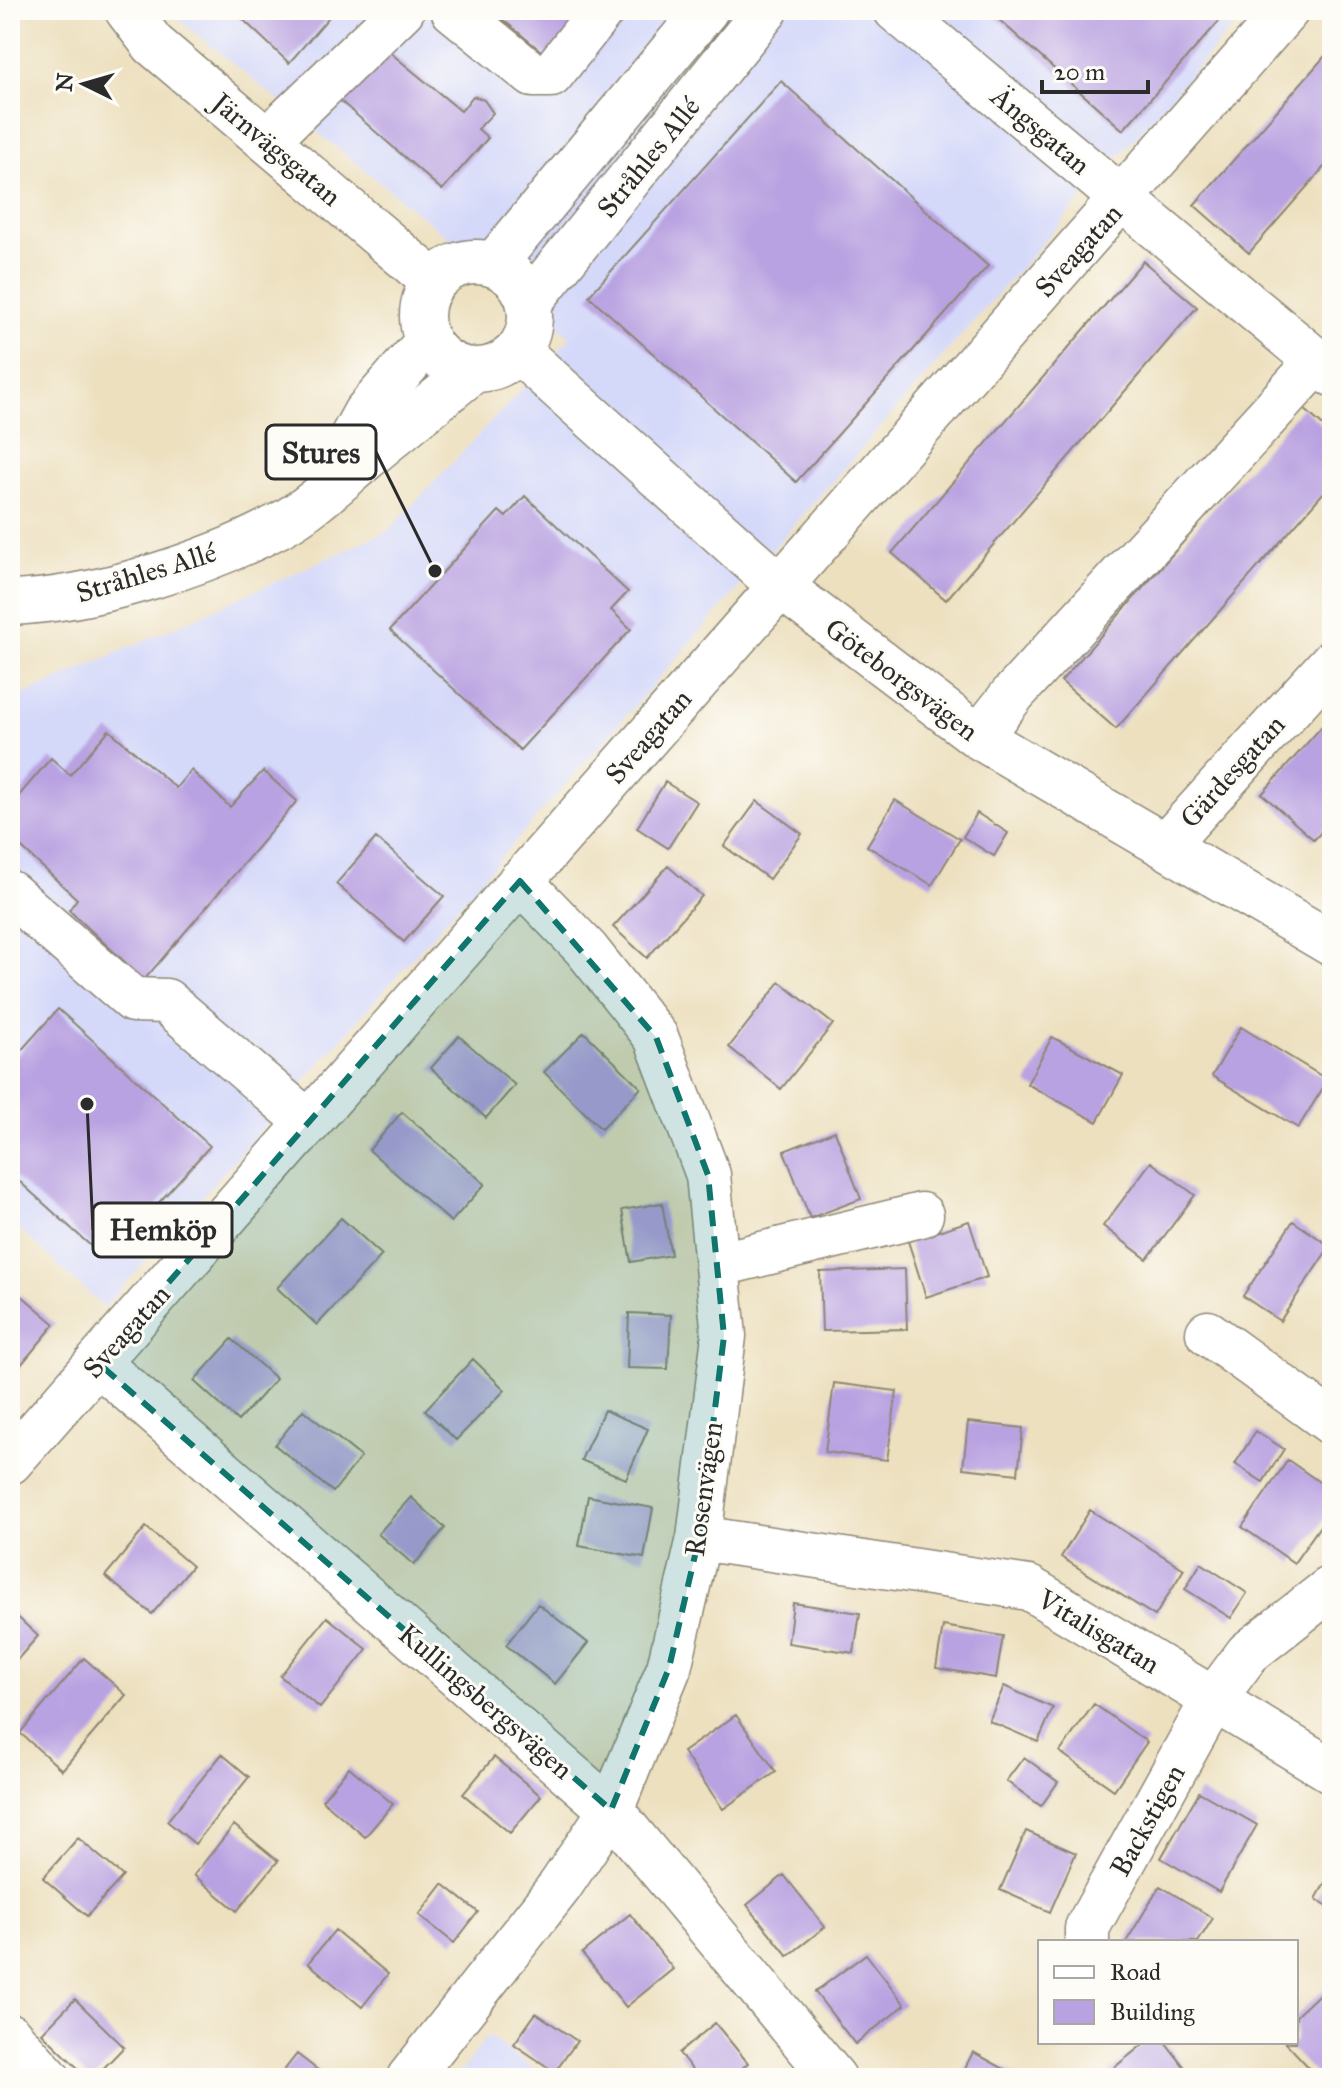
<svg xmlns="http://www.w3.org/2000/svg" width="1342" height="2088" font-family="'IM FELL Great Primer',serif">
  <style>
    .built { fill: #d4d8f9 }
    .building { fill: #b9a2e1 }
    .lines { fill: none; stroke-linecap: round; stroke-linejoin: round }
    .minor-casing { stroke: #8c8675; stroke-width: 47 }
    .minor { stroke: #fff; stroke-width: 44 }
    .marked { fill: #0f766e; fill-opacity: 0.2; stroke: #0f766e; stroke-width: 6; stroke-dasharray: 16 10; stroke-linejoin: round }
    .labels { text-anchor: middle; stroke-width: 6; stroke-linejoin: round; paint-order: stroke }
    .street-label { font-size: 28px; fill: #2b2b2b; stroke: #fdfcf7 }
    .leader { fill: none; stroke: #2b2b2b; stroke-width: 3 }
    .callout-dot { fill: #2b2b2b; stroke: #fdfcf7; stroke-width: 3 }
    .callout { fill: #fdfcf7; stroke: #2b2b2b; stroke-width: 3 }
    .callout-label { font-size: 30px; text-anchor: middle; font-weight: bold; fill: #2b2b2b }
  </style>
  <rect width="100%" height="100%" fill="#fdfcf7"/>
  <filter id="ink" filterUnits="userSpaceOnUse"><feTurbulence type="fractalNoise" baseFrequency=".0125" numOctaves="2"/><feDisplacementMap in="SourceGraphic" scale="16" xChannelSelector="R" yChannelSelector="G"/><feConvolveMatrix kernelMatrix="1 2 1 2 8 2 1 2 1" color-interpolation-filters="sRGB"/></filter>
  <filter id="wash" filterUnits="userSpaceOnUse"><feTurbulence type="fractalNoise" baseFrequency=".006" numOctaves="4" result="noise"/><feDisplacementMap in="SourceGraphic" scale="32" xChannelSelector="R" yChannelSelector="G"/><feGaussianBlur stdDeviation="1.8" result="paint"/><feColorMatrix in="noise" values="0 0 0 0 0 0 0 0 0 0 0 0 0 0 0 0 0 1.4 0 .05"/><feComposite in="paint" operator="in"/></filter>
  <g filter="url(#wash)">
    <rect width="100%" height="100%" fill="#ede0bf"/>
    <path class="built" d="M172 10H1248L104 1308 10 1220V701L388 531 571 337 178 19Z
      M488 2036 546 2078H456Z"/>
    <g id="blocks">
      <path class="building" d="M233 10H335L289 63Z
        M491 10H599L557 64Z
        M988 10H1229L1123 130Z
        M381 45 461 111 473 96 484 100 493 113 478 129 488 138 442 190 336 97Z
        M1332 48V158L1249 253 1194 205Z
        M781 81 988 266 796 482 589 296Z
        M1143 261 1197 307 946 600 892 553Z
        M1302 407 1332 434V483L1116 729 1061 681Z
        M525 496 628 592 611 610 631 629 520 750 390 630 499 511 506 517Z
        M1332 715V820L1314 840 1262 794Z
        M109 730 176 788 191 770 230 807 263 771 297 801 144 980 69 910 77 899 10 837V806L51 758 70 775Z
        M665 782 697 802 668 848 637 828Z
        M895 800 960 839 932 885 867 846Z
        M757 801 802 834 769 879 724 846Z
        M977 813 1008 833 994 856 963 837Z
        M376 838 444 896 404 942 336 884Z
        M668 866 702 896 647 958 613 927Z
        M780 982 833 1024 781 1089 729 1047Z
        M58 1009 210 1146 117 1249 102 1236 92 1247 10 1173V1063Z
        M1241 1027 1328 1080 1298 1128 1212 1076Z
        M584 1032 641 1088 601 1129 544 1072Z
        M459 1036 515 1085 486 1118 431 1068Z
        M1052 1037 1123 1075 1097 1122 1027 1084Z
        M402 1112 485 1184 451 1222 369 1150Z
        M835 1131 861 1199 810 1218 784 1151Z
        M1151 1162 1195 1195 1147 1259 1103 1226Z
        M662 1203 671 1255 631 1262 622 1210Z
        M341 1218 382 1255 317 1325 277 1288Z
        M969 1221 987 1277 926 1297 908 1241Z
        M1293 1221 1330 1246 1280 1321 1243 1296Z
        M905 1269 907 1329 822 1331 820 1272Z
        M21 1295 55 1324 10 1378V1308Z
        M629 1313 671 1315 668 1369 627 1368Z
        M232 1339 276 1379 238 1421 194 1381Z
        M473 1359 505 1390 456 1440 425 1410Z
        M834 1383 897 1391 887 1460 825 1452Z
        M303 1410 361 1457 333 1492 275 1445Z
        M604 1410 648 1429 626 1479 581 1460Z
        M968 1422 1023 1428 1018 1474 963 1468Z
        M1256 1431 1284 1449 1263 1482 1235 1464Z
        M1288 1460 1332 1491V1509L1294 1563 1242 1527Z
        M588 1496 653 1508 644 1558 579 1546Z
        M411 1497 445 1528 414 1565 378 1534Z
        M1090 1510 1184 1569 1155 1616 1061 1557Z
        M146 1527 192 1566 152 1614 105 1576Z
        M1201 1563 1247 1593 1231 1618 1185 1589Z
        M793 1603 860 1613 854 1653 788 1643Z
        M538 1604 588 1643 555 1684 506 1645Z
        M10 1610 38 1636 10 1668Z
        M327 1617 367 1649 320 1708 280 1676Z
        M943 1626 1003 1636 996 1678 936 1668Z
        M84 1658 126 1695 62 1770 20 1733Z
        M1004 1686 1053 1708 1038 1742 989 1721Z
        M1094 1704 1147 1742 1114 1790 1060 1752Z
        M736 1715 776 1772 723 1809 683 1752Z
        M222 1754 249 1777 195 1844 167 1821Z
        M494 1757 541 1796 510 1833 463 1794Z
        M1024 1757 1058 1782 1041 1806 1006 1781Z
        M349 1767 393 1804 365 1837 322 1800Z
        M1199 1792 1257 1825 1219 1892 1161 1858Z
        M234 1825 278 1861 237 1911 194 1875Z
        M1026 1831 1076 1853 1050 1912 1000 1890Z
        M78 1838 123 1876 87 1916 43 1878Z
        M1332 1870V1908L1316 1899Z
        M784 1875 825 1927 788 1956 747 1905Z
        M443 1884 478 1912 454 1943 419 1915Z
        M1160 1886 1213 1918 1198 1942H1126Z
        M630 1914 673 1969 626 2007 582 1953Z
        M335 1930 388 1974 362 2007 308 1963Z
        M866 1954 905 2005 855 2044 815 1992Z
        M1332 1982V2062L1317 2076 1285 2042H1296V2016Z
        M75 1999 124 2047 94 2078H88L42 2033Z
        M536 2013 577 2041 555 2072 514 2044Z
        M715 2023 748 2063 731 2078H699L679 2053Z
        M1146 2042H1165L1193 2078H1116L1110 2071Z
        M973 2052 1017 2076 1015 2078H960Z
        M297 2054 328 2078H278Z"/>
    </g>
  </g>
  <g filter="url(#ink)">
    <use href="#blocks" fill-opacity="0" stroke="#8c8675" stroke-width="2"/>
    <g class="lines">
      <g class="minor-casing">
        <path id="minor" d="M127 10 153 44 434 282
          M453 10 533 75H551L602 10
          M896 10 1332 374
          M267 140 402 10
          M422 316a54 54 0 1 1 108 0a54 54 0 1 1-108 0Z
          M494 264 706 10
          M529 303 766 10
          M518 351 780 586 979 737 1332 944
          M329 479 365 413 428 341
          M10 603C93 600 205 565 278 526 310 509 338 482 365 459 401 429 438 399 474 370
          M979 737 1013 694 1317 362
          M1165 846 1332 662
          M10 893 133 1000 166 1001 309 1123
          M717 1265 921 1215
          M1208 1333 1332 1423
          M98 1363 611 1810 834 2078
          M10 1462 1287 10
          M699 1538 1029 1588 1332 1771
          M1087 1942V1928L1213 1700 1248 1653 1332 1587
          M10 2036 48 2078
          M409 2078 560 1886 611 1810 669 1668 699 1538 724 1336 708 1175 656 1037 586 949 520 881"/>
      </g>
      <use href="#minor" class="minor"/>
    </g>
  </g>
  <path class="marked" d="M520 881 656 1037 708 1175 724 1336 699 1538 669 1668 611 1810 98 1363Z"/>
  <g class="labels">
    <g class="street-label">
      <text transform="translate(1041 130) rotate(40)" y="10">Ängsgatan</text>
      <text transform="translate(277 149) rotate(40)" y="10">Järnvägsgatan</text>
      <text transform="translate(648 157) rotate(-51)" y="10">Stråhles Allé</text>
      <text transform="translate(1078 250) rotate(-48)" y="10">Sveagatan</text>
      <text transform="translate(146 572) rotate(-17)" y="10">Stråhles Allé</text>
      <text transform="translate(902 679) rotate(37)" y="10">Göteborgsvägen</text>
      <text transform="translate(648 736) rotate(-49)" y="10">Sveagatan</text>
      <text transform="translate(1232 771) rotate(-48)" y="10">Gärdesgatan</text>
      <text transform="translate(126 1331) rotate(-48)" y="10">Sveagatan</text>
      <text transform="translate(703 1489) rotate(-82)" y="10">Rosenvägen</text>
      <text transform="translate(1099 1631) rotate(31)" y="10">Vitalisgatan</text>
      <text transform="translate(486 1701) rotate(41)" y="10">Kullingsbergsvägen</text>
      <text transform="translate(1147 1820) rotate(-61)" y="10">Backstigen</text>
    </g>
  </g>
  <path class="leader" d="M435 571L376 452M87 1104L93 1230"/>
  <g class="callout-dot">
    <circle cx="435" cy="571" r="8"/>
    <circle cx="87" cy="1104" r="8"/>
  </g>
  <g class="callout">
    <rect x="266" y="425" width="110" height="54" rx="8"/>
    <rect x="93" y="1203" width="139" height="54" rx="8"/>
  </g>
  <g class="callout-label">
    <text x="321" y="463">Stures</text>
    <text x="163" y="1240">Hemköp</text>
  </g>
  <rect width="1342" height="2088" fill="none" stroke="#fdfcf7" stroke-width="40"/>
  <rect x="1038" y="1940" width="260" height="104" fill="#fdfcf7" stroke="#a9a8a5" stroke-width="2"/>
  <rect x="1054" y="1966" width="40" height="12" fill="#ffffff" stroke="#a9a8a5" stroke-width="2"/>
  <text x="1110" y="1980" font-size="24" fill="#2b2b2b">Road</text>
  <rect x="1054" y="2000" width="40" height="24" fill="#b9a2e1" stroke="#a9a8a5" stroke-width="2"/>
  <text x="1110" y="2020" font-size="24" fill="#2b2b2b">Building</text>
  <g transform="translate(84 84) rotate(275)" stroke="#fdfcf7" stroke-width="6" paint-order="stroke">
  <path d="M0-6L14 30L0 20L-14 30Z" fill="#2b2b2b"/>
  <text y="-12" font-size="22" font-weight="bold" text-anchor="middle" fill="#2b2b2b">N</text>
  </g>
  <path d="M1042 80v12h106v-12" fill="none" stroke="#2b2b2b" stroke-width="4"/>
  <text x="1054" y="80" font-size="24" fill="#2b2b2b" stroke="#fdfcf7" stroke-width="6" paint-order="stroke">20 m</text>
</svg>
